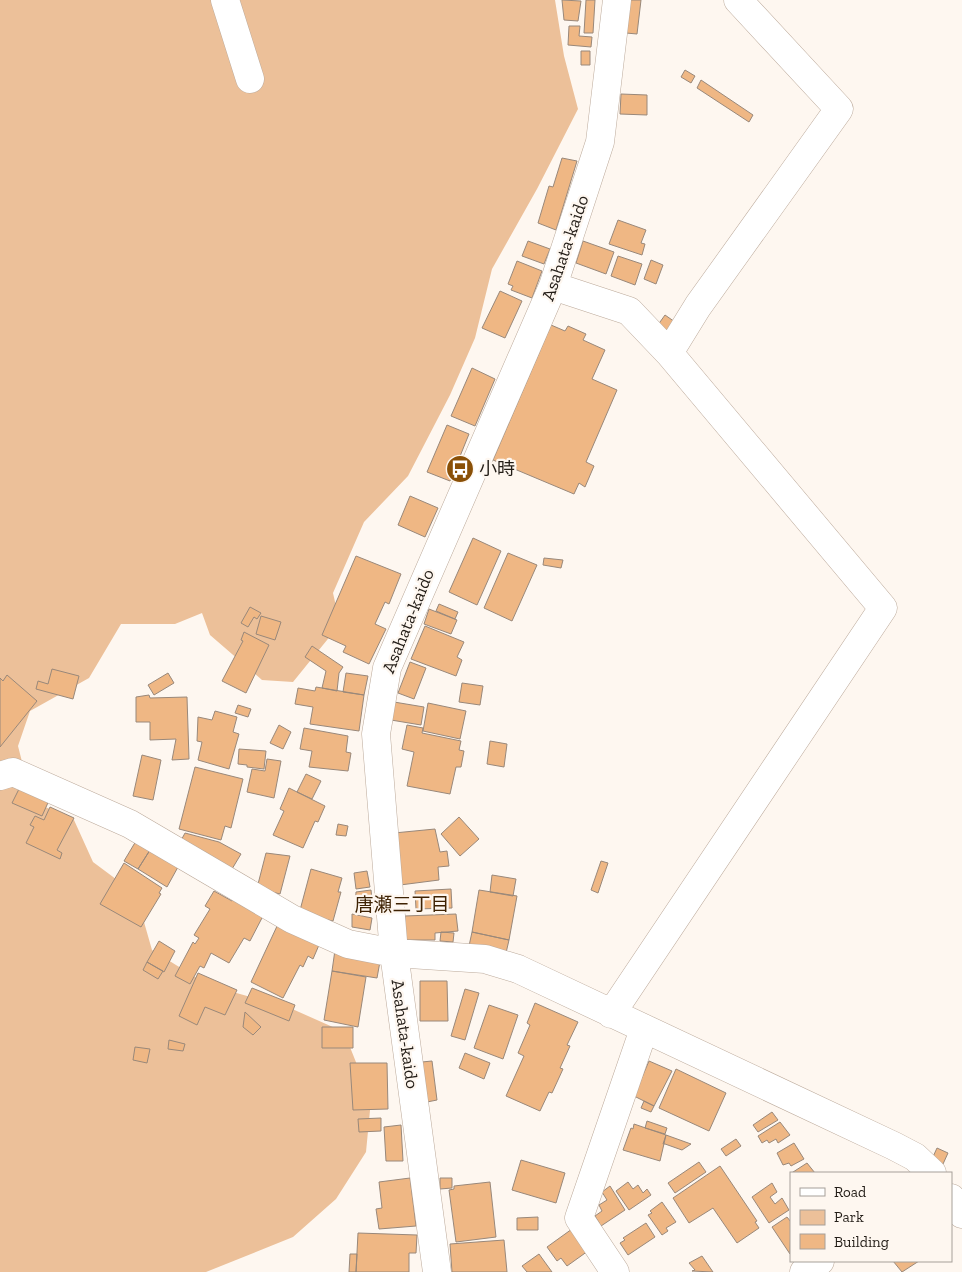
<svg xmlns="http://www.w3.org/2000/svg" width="962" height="1272" font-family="'Zilla Slab','Noto Sans JP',serif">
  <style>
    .green { fill: #ecc099 }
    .building { fill: #efb784; stroke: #99887a }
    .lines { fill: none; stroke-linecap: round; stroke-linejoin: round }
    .minor-casing { stroke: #bcaa9b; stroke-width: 29 }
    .minor { stroke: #fff; stroke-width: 28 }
    .labels { text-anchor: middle; stroke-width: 4.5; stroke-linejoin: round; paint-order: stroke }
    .street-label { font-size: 18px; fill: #231d17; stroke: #fef7f0 }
    .poi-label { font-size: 18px; fill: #231d17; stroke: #fef7f0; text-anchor: start }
    .neighbourhood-label { font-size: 19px; fill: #3e2203; stroke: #fef7f0 }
  </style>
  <rect width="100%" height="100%" fill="#fef7f0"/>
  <path class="green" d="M0 0H555L564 56 578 109 537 189 492 269 475 338 450 395 408 476 364 522 333 593 340 624 293 682 262 680 210 635 202 613 175 624H121L89 678 30 711 18 746 32 801 74 820 93 862 136 894 152 950 208 985 290 1008 344 1032 371 1100 366 1152 336 1199 293 1237 206 1272H0Z"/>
  <path class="building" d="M562 0 581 1 578 21 564 20Z
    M586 0H595L593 33H584Z
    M629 0H641L637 34 626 33Z
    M569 26H580L579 36 592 37 591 47 568 45Z
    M581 51H590V65H581Z
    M685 70 695 76 691 83 681 77Z
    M701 80 753 115 749 122 697 88Z
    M621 94 647 95V115L620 114Z
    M562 158 577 161 556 230 538 223 549 186 553 187Z
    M618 220 646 230 641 243 645 244 642 255 609 244Z
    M528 241 550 249 544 264 522 256Z
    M583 241 614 252 606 274 576 263Z
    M618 256 642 264 635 285 611 276Z
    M651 260 663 265 656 284 644 279Z
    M517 261 542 271 532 298 511 290 513 286 508 284Z
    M500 291 522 301 505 338 482 328Z
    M665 315 675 322 666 336 655 329Z
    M551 325 565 331 568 326 586 334 583 340 605 350 592 379 617 390 586 462 594 466 585 487 579 483 574 494 493 460Z
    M472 368 495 379 475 426 451 416Z
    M447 425 469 434 450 481 427 472Z
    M410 496 438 508 425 537 398 525Z
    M473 538 501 551 477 605 449 592Z
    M508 553 537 565 512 621 484 608Z
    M356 556 401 574 389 604 385 602 375 624 386 629 369 664 343 652 346 646 322 635Z
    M544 558 563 560 561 568 543 565Z
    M439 604 458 612 455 619 436 611Z
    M250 607 261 613 257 619 254 617 248 627 241 623Z
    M429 609 457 620 451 634 424 624Z
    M261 616 281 622 275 640 256 634Z
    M425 626 464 642 457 657 462 660 456 676 411 659Z
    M244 632 269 645 246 693 222 681 243 641 241 640Z
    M312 646 343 667 339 673 337 691 322 688 326 671 305 657Z
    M410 662 426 668 414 699 398 693Z
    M52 669 79 676 73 699 36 689 38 681 48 684Z
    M168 673 174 683 154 695 148 685Z
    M346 673 368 676 364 695 343 692Z
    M7 675 37 701 0 747V678L3 681Z
    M462 683 483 686 480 705 459 702Z
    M316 687 364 695 359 731 310 724 313 707 295 704 298 688 315 691Z
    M149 695 150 698 187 697 189 759 172 760 176 739 150 740V722H136V697Z
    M394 702 424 707 421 725 391 720Z
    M428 703 466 711 460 739 423 731Z
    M238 705 251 709 248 717 235 713Z
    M215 711 237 717 233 732 239 734 229 769 198 760 202 742 197 741 198 717 212 720Z
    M279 725 291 732 283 749 270 743Z
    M407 725 423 728 422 733 461 741 459 750 464 751 461 767H456L450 794 407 786 414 752 402 749Z
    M304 728 348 736 346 752 351 753 348 771 309 767 312 751 300 749Z
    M490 741 507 744 504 767 487 764Z
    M239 749 266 751 264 769 247 767V765L238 764Z
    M142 755 161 760 153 800 133 796Z
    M267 759 281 761 274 798 247 792 252 769 265 771Z
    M195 767 243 779 231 828 225 826 221 840 179 829Z
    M306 774 321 781 312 799 297 792Z
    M22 783 51 796 42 816 12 803Z
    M289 788 325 806 318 822 315 821 303 848 273 835 284 811 280 809Z
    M50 807 74 818 57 850 62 853 60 859 26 843 34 827 30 825 35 816 44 820Z
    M459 817 479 839 460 856 441 834Z
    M338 824 348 826 346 836 336 835Z
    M435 829 440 852 447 851 449 866 438 867 439 880 400 885 394 833Z
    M185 833 219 842 241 854 229 874 178 846Z
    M136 841 150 850 138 869 124 861Z
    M150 850 178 867 167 887 138 869Z
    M266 853 290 856 280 894 257 888Z
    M601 861 608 863 598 893 591 890Z
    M124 863 162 888 159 893 161 894 141 927 100 904Z
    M311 869 342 878 338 892H341L333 921 299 914Z
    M367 871 370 887 356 889 354 873Z
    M492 875 516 879 513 896 490 892Z
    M451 889 452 908 416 909 415 891Z
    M371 890 373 909 355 912 356 892Z
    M479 890 517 896 509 940 472 932Z
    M214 891 232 901 234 898 263 916 250 941 244 938 229 963 211 953 204 968 200 966 190 984 175 976 193 942 195 944 199 938 194 935 210 909 205 906Z
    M352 914 372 918 370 930 352 927Z
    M456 914 458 931 435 933V940H405V916Z
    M278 924 319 945 313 959 308 956 303 967 300 965 283 998 251 982Z
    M441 932 454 933 453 942 440 941Z
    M472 932 509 940 506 953 469 946Z
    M159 941 175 951 164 972 147 962Z
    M335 950 381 956 377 978 332 971Z
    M147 962 163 971 158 979 143 970Z
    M332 971 366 977 358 1027 324 1020Z
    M198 973 237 990 225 1015 205 1007 197 1025 179 1016Z
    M420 981H447L448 1021H420Z
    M252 988 295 1005 289 1021 245 1003Z
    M465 989 479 993 465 1040 451 1036Z
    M535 1003 578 1022 567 1045 570 1046 560 1068 563 1069 552 1093 549 1092 540 1111 506 1096 524 1056 518 1053 530 1025 527 1023Z
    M489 1005 518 1015 503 1059 474 1048Z
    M245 1012 261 1027 253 1035 243 1027Z
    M322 1027H353V1048H322Z
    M169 1040 185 1044 183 1051 168 1049Z
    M135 1047 150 1049 147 1063 133 1060Z
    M465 1053 490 1063 484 1079 459 1068Z
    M432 1061 437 1100 427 1102 422 1062Z
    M649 1061 672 1071 654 1106 634 1096Z
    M350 1063H387L388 1109 353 1110Z
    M676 1069 726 1093 709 1131 659 1108Z
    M644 1101 654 1106 651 1112 641 1108Z
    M772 1112 778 1120 758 1132 753 1125Z
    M381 1118V1131L359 1132 358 1119Z
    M647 1121 667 1128 665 1134 645 1128Z
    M780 1122 790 1135 778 1143 776 1139 769 1143 767 1140 762 1143 758 1136Z
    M634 1124 666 1135 660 1161 623 1150 631 1128 633 1129Z
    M401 1125 403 1161H386L384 1127Z
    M666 1135 691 1144 682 1150 665 1144H663Z
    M736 1139 741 1146 726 1156 721 1149Z
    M794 1143 804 1159 791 1166 789 1163 783 1165 777 1153Z
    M937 1148 948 1153 943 1164 932 1159Z
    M521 1160 565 1173 556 1203 512 1190Z
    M699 1162 706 1172 675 1193 668 1183Z
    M807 1163 815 1173 791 1175 790 1174Z
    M720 1166 757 1221 755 1222 759 1228 737 1243 713 1208 689 1223 673 1198Z
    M410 1178 416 1226 379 1229 376 1209 382 1208 379 1182Z
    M440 1178H452V1188L440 1189Z
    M490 1182 496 1237 456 1242 449 1190 454 1189V1186Z
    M628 1182 633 1189 638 1185 643 1193 647 1189 651 1195 629 1210 616 1191Z
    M772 1183 777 1192 770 1197 775 1204 782 1198 789 1210 769 1223 752 1197Z
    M610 1186 625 1210 601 1226 595 1216 602 1211 599 1205 607 1200 602 1192Z
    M662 1202 676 1222 666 1228 668 1231 662 1235 648 1215 652 1213 650 1211Z
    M538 1217V1230H517V1218Z
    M787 1217 791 1222 790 1254 772 1227Z
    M646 1223 655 1237 628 1255 620 1243 625 1240 623 1238Z
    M572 1229 588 1251 567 1266 561 1258 557 1261 547 1247Z
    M358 1233 417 1235 416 1253H409V1272H356Z
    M504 1240 507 1272H452L450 1244Z
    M350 1254H357L356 1272H349Z
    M539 1254 552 1272H527L522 1266Z
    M702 1256 713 1272 692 1271 695 1270 689 1263Z
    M893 1261H919L902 1272Z"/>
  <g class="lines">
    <g class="minor-casing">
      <path id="minor" d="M225 0 250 79
        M553 286 629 311 669 353 883 608 611 1014
        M669 353 698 306 839 109 738 0
        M0 776 13 772 130 824 292 919 348 944 394 953 485 959 518 969 894 1146 915 1157 932 1173
        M951 1198 962 1214
        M437 1272 394 953 376 734 387 668 553 286 600 142 617 0
        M615 1272 579 1218 644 1029
        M804 1272 820 1261"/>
    </g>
    <use href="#minor" class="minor"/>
  </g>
  <defs>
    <g id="bus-disc" transform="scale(1.4375)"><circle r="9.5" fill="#8a5007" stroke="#fef7f0"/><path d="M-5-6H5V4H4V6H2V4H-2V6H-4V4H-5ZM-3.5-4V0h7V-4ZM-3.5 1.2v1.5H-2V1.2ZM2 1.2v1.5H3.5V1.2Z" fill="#fff"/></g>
  </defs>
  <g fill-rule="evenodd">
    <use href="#bus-disc" x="460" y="469"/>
  </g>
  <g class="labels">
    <g class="street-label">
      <text transform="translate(565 248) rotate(-71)" y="6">Asahata-kaido</text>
      <text transform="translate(408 621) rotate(-68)" y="6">Asahata-kaido</text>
      <text transform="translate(405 1034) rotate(82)" y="6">Asahata-kaido</text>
    </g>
    <g class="poi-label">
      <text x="479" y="475">小時</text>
    </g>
    <g class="neighbourhood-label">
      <text x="402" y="911">唐瀬三丁目</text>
    </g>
  </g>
  <rect x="790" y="1172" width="162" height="90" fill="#fef7f0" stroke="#a6a099"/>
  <rect x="800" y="1188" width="25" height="8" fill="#ffffff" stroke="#a6a099"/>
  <text x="834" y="1197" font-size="15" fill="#231d17">Road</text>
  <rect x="800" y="1210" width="25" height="15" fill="#ecc099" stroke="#a6a099"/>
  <text x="834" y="1222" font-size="15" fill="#231d17">Park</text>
  <rect x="800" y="1234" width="25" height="15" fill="#efb784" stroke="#a6a099"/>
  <text x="834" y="1247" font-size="15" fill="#231d17">Building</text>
</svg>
